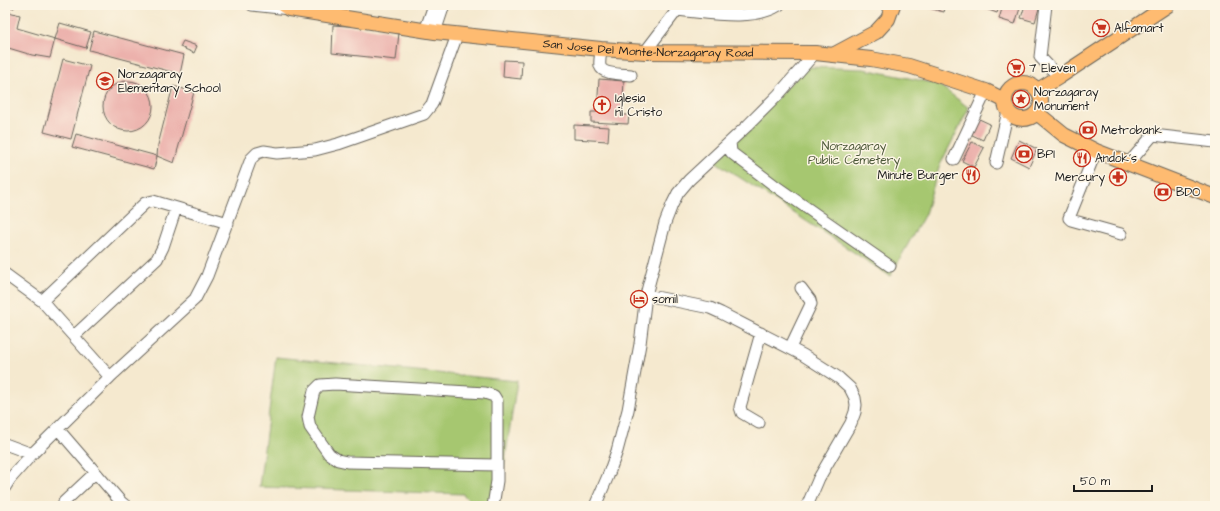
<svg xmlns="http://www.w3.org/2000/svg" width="1220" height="511" font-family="'Architects Daughter',sans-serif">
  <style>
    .green { fill: #a6c770; stroke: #617246 }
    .building { fill: #ecb1ac }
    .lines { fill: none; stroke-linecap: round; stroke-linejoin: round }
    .minor-casing { stroke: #68645b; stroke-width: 13 }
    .major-casing { stroke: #68645b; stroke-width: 16 }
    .minor { stroke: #fff; stroke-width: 11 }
    .major { stroke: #febb71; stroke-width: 14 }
    .labels { text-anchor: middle; stroke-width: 3; stroke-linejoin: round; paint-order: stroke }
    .poi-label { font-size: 12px; fill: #1c1c1c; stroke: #fcf5e5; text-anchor: start }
    .street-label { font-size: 12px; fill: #1c1c1c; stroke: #fcf5e5 }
    .park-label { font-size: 12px; fill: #4c5839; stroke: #fcf5e5 }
  </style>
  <rect width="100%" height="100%" fill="#fcf5e5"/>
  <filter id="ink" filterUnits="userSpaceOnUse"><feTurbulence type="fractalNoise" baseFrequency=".025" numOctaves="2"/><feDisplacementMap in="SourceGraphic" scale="8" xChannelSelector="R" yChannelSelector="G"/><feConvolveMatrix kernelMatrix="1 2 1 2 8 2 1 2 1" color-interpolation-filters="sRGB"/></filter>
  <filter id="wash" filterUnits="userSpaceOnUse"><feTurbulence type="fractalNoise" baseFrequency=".012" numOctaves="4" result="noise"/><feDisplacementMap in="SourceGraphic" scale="16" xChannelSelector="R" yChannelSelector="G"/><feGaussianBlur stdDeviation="0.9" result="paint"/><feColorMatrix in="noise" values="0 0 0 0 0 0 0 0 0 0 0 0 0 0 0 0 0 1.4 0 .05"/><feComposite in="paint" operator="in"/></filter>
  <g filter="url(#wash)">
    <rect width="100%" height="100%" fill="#f5e9cf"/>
    <path class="green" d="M807 67 864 69 938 84 969 108 939 167 925 214 890 276 713 160Z
      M276 357 517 381 498 506H474L463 494 259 487Z"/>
    <g id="blocks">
      <path class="building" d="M5 5H15L14 8Z
        M917 5H946L944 12Z
        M956 5H969L968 9Z
        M987 5H1000L997 13 986 9Z
        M1003 5H1021L1015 24 999 19Z
        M1025 5H1040L1035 22 1021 18Z
        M5 11 20 15 17 28 55 39 50 58 32 55 5 47Z
        M60 23 91 32 86 48 55 39Z
        M333 25 361 27 399 33 396 60 332 53Z
        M94 31 184 55 180 74 89 50Z
        M183 41 197 46 194 53 180 47Z
        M63 59 90 66 71 139 44 132Z
        M504 60 522 61 521 79 503 77Z
        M599 79 624 81 622 115H629L628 124 591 122V112H597Z
        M103 106a25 25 0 1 1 50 0a25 25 0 1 1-50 0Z
        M173 86 194 92 174 163 157 156 154 169 72 147 76 134 157 156 158 145Z
        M977 118 990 124 983 140 970 134Z
        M574 125 609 127 608 141 574 139Z
        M1019 140 1037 149 1029 167 1011 158Z
        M972 142 984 148 974 167 962 161Z"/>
    </g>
  </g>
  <g filter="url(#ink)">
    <use href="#blocks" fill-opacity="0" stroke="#68645b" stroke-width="1"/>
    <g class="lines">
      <g class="minor-casing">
        <path id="minor" d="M252 5 289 9
          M1046 5 1040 57 1059 77
          M677 10C709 13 752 22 779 5
          M425 31 434 5
          M435 32 444 5
          M601 49C601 54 599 61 600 66 603 75 623 74 631 75
          M645 52 681 5
          M730 142 731 152 733 154 774 185 890 266
          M1096 151 1069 218 1071 220 1121 234
          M954 159 986 91
          M996 163 1008 111
          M1128 164 1153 135 1215 142
          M5 274 42 301 110 377
          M646 295 710 308 721 313 803 355 839 378 850 388 855 398 856 405 855 412 851 423 819 478 807 506
          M42 301 145 203 153 201 228 223
          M74 336 157 259 163 247 176 208
          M790 348 811 304 810 300 801 288
          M759 423 742 413 740 407 761 333
          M58 429 121 502 126 506
          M5 444 32 454
          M5 487 10 479 32 454 110 377 195 299 207 276 251 159 257 153 264 151 277 153 315 150 338 144 424 114 432 104 457 35
          M64 502 95 473
          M493 506 497 481V401L494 396 485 393 335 384 320 385 314 391 308 417 310 427 329 454 338 460 347 462 497 465
          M595 506 608 476 617 451 628 410 640 344 646 295 665 223 672 205 678 193 689 180 748 125 778 95 815 53"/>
      </g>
      <g class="major-casing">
        <g id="major">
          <path id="s1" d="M283 5 289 9 435 32 601 49 645 52 815 53 871 59 909 66 934 74 986 91 1004 100"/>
          <path d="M833 55 876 32 888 19 893 5"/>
          <circle cx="1023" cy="101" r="18"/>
          <path d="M1038 90 1059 77 1168 5"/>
          <path d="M1037 113 1064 135 1096 151 1215 197"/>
        </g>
      </g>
      <use href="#minor" class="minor"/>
      <use href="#major" class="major"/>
    </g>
  </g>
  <defs>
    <g id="supermarket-ring" transform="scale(0.9)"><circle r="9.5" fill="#fcf5e5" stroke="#c8321e" stroke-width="1.5"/><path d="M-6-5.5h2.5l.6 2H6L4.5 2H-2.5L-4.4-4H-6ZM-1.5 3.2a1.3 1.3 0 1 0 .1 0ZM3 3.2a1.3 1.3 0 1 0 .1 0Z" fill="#c8321e"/></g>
    <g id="school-ring" transform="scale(0.9)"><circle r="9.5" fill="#fcf5e5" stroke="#c8321e" stroke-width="1.5"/><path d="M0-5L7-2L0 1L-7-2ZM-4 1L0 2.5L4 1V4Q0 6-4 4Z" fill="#c8321e"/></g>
    <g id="sight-ring" transform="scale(0.9)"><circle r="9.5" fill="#fcf5e5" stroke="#c8321e" stroke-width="1.5"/><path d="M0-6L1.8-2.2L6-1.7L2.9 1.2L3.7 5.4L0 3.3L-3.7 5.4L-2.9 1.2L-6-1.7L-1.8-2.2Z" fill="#c8321e"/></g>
    <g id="church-ring" transform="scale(0.9)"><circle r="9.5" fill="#fcf5e5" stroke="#c8321e" stroke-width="1.5"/><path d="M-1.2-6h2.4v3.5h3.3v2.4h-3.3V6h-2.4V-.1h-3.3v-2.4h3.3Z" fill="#c8321e"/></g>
    <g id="bank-ring" transform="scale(0.9)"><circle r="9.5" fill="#fcf5e5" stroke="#c8321e" stroke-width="1.5"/><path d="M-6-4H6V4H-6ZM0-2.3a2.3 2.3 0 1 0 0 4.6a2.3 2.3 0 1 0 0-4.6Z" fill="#c8321e"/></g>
    <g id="restaurant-ring" transform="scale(0.9)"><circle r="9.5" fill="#fcf5e5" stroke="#c8321e" stroke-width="1.5"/><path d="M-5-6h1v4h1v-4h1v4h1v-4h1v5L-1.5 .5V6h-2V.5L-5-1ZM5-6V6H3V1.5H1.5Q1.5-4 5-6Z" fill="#c8321e"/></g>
    <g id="pharmacy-ring" transform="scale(0.9)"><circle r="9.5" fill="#fcf5e5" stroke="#c8321e" stroke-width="1.5"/><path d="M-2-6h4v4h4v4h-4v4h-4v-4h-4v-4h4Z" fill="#c8321e"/></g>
    <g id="hotel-ring" transform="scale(0.9)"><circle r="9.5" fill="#fcf5e5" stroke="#c8321e" stroke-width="1.5"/><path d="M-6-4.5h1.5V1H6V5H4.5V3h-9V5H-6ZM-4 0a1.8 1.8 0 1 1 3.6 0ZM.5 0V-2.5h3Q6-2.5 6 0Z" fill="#c8321e"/></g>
  </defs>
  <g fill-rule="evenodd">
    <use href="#supermarket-ring" x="1101" y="28"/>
    <use href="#supermarket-ring" x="1016" y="68"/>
    <use href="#school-ring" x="105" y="81"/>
    <use href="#sight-ring" x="1021" y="99"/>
    <use href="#church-ring" x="602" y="105"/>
    <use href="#bank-ring" x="1088" y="130"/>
    <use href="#bank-ring" x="1024" y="154"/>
    <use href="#restaurant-ring" x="1082" y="158"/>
    <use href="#restaurant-ring" x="971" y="175"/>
    <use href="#pharmacy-ring" x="1118" y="177"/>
    <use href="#bank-ring" x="1163" y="192"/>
    <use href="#hotel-ring" x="639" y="299"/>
  </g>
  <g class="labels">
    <g class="poi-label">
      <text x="1114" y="32">Alfamart</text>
      <text x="1029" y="72">7 Eleven</text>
      <text x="118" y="78">Norzagaray<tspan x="118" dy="14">Elementary School</tspan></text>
      <text x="1034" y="96">Norzagaray<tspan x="1034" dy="14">Monument</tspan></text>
      <text x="615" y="102">Iglesia<tspan x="615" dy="14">ni Cristo</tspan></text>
      <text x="1101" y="134">Metrobank</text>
      <text x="1037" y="158">BPI</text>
      <text x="1095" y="162">Andok's</text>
      <text x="958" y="179" text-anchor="end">Minute Burger</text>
      <text x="1105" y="181" text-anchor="end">Mercury</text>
      <text x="1176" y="196">BDO</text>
      <text x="652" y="303">somil</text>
    </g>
    <g class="street-label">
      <text dy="4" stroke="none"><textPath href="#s1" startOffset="369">San Jose Del Monte-Norzagaray Road</textPath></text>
    </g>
    <g class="park-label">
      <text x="854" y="150">Norzagaray<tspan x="854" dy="14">Public Cemetery</tspan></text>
    </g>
  </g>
  <rect width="1220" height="511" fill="none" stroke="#fcf5e5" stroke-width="20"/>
  <path d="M1074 485v6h78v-6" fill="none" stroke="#1c1c1c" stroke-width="2"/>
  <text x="1080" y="485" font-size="12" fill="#1c1c1c" stroke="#fcf5e5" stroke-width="3" paint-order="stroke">50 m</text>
</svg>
